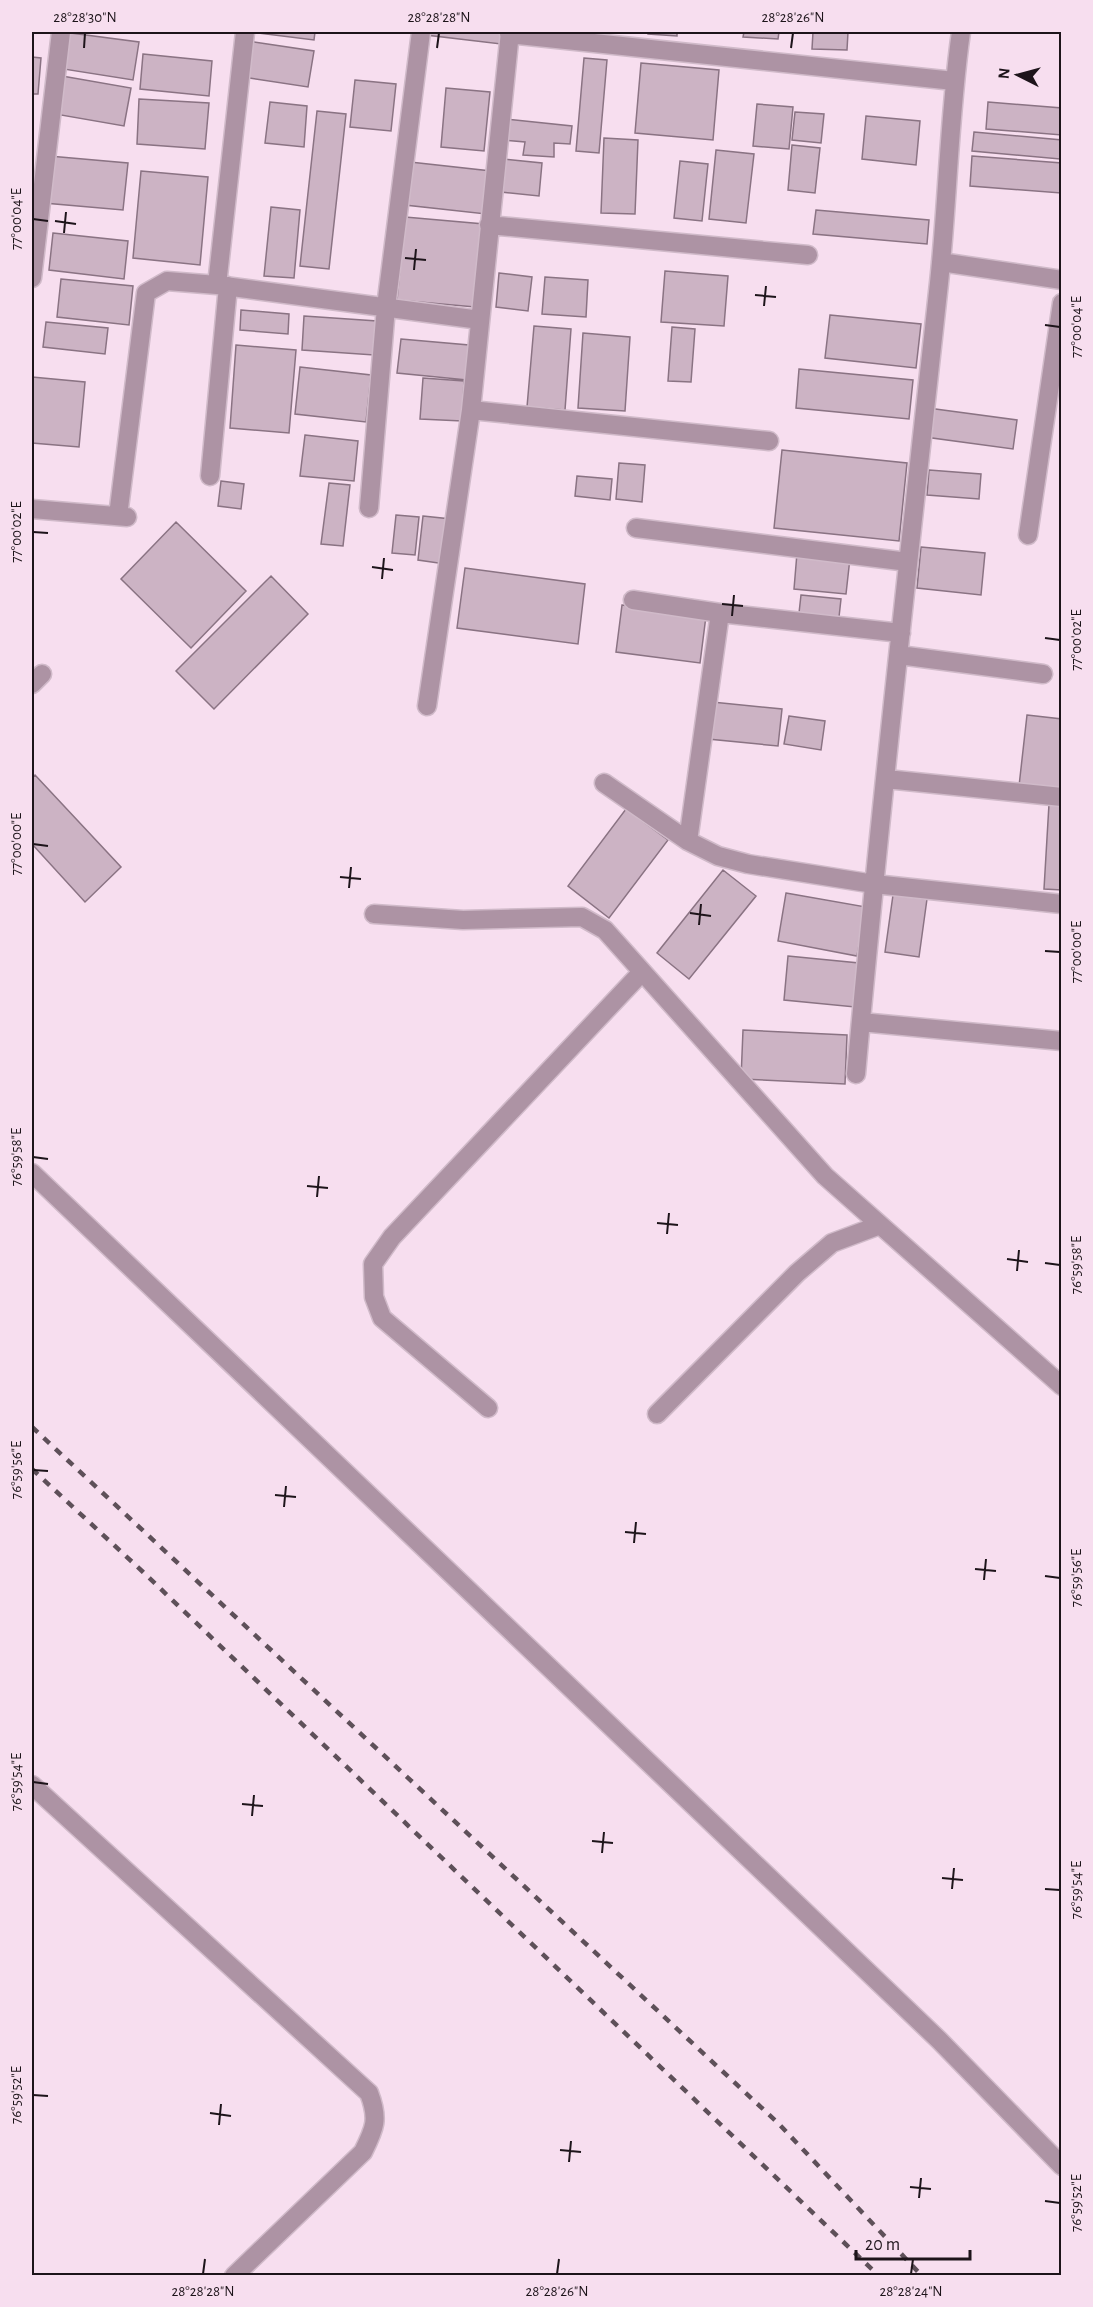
<svg xmlns="http://www.w3.org/2000/svg" width="1093" height="2307" font-family="'Alegreya Sans',sans-serif">
  <style>
    .building { fill: #ccb3c4; stroke: #8a7383; stroke-width: 1.5 }
    .lines { fill: none; stroke-linecap: round; stroke-linejoin: round }
    .minor-casing { stroke: #d0bac9; stroke-width: 21 }
    .minor { stroke: #ad93a4; stroke-width: 18 }
    .rail { stroke: #5e5059; stroke-width: 4.5; stroke-dasharray: 8 8; stroke-linecap: butt }
    .ticks { fill: none; stroke: #1d141a; stroke-width: 2 }
    .neatline { fill: none; stroke: #1d141a; stroke-width: 2 }
    .ticks-label { font-size: 15px; text-anchor: middle; fill: #1d141a }
  </style>
  <rect width="100%" height="100%" fill="#f7deef"/>
  <path class="building" d="M63 32 139 42 133 80 57 68Z
    M249 32H315L314 40Z
    M427 32H503L501 44 426 35Z
    M648 32H677V36L648 34Z
    M744 32H779L778 39 743 37Z
    M813 32H848L847 50 812 49Z
    M248 41 314 51 308 87 243 77Z
    M143 54 212 61 209 96 140 89Z
    M32 57 41 58 38 94H32Z
    M584 58 607 60 599 153 576 151Z
    M641 63 719 70 713 140 635 133Z
    M62 76 131 88 124 126 55 114Z
    M355 80 396 84 391 131 350 127Z
    M446 88 490 92 484 151 441 147Z
    M139 99 209 103 205 149 137 144Z
    M270 102 307 106 304 147 265 143Z
    M988 102 1062 108V135L986 129Z
    M757 104 793 107 789 149 753 146Z
    M317 111 346 114 329 269 300 266Z
    M795 112 824 114 821 143 792 140Z
    M866 116 920 121 916 165 862 159Z
    M505 119 572 126 570 144 554 143V157L523 155 525 142 503 140Z
    M974 132 1062 140 1060 159 972 151Z
    M604 138 638 140 635 214 601 213Z
    M792 145 820 148 815 193 788 190Z
    M716 150 754 154 746 223 709 219Z
    M49 156 128 163 123 210 44 203Z
    M972 156 1062 163 1061 193 970 186Z
    M504 159 542 163 539 196 501 192Z
    M680 161 708 164 702 221 674 218Z
    M410 162 491 171 486 214 405 205Z
    M141 171 208 177 200 265 133 258Z
    M271 207 300 210 294 278 264 276Z
    M816 210 929 220 927 244 813 234Z
    M405 217 484 224 475 307 397 300Z
    M53 233 128 241 124 279 49 270Z
    M665 271 728 276 724 326 661 322Z
    M499 273 532 277 528 311 496 307Z
    M545 277 588 280 586 317 542 314Z
    M61 279 133 286 129 325 57 317Z
    M241 310 289 314 288 334 240 330Z
    M830 315 921 324 916 368 825 358Z
    M304 316 377 321 374 355 302 350Z
    M46 322 108 328 105 354 43 347Z
    M534 326 571 329 565 410 527 407Z
    M672 327 695 329 691 382 668 381Z
    M583 333 630 337 625 411 578 408Z
    M401 339 469 345 467 380 397 373Z
    M236 345 296 350 289 433 230 428Z
    M300 367 371 375 366 422 295 414Z
    M799 369 913 380 909 419 796 408Z
    M32 377 85 382 79 447 32 443Z
    M423 378 464 381 462 421 420 419Z
    M928 408 1017 420 1013 449 925 437Z
    M305 435 358 441 354 481 300 476Z
    M782 450 907 463 899 541 774 528Z
    M619 463 645 465 642 502 616 499Z
    M929 470 981 474 979 499 927 495Z
    M577 476 612 479 610 500 575 496Z
    M221 481 244 484 241 509 218 506Z
    M329 483 350 485 343 546 321 544Z
    M396 515 419 517 415 555 392 553Z
    M423 516 451 519 445 564 418 560Z
    M176 522 246 591 191 648 121 579Z
    M921 547 985 553 981 595 917 588Z
    M797 553 850 558 846 594 794 589Z
    M465 568 585 584 578 644 457 628Z
    M271 576 308 614 214 709 176 671Z
    M801 595 841 599 839 617 799 613Z
    M622 605 706 616 700 663 616 652Z
    M712 702 782 709 778 746 708 739Z
    M1027 715 1062 719V791L1019 786Z
    M789 716 825 721 821 750 784 744Z
    M35 775 121 867 85 902 32 844V778Z
    M1049 804H1062V890L1044 889Z
    M626 809 668 840 609 918 568 886Z
    M723 870 756 896 689 979 657 953Z
    M786 893 866 907 857 956 778 941Z
    M893 895 927 899 919 957 885 952Z
    M788 956 859 963 855 1007 784 1000Z
    M743 1030 847 1035 845 1084 741 1079Z"/>
  <g class="lines">
    <g class="minor-casing">
      <path id="minor" d="M245 32 217 285 480 320
        M509 34 954 81
        M489 225 808 255
        M941 262 1062 280
        M32 278 61 32
        M471 410 769 441
        M210 476 228 286
        M369 508 386 307 421 32
        M32 509 127 517
        M118 516 146 293 167 281 217 285
        M636 528 908 562
        M1028 535 1062 303
        M633 600 720 613 901 633
        M899 655 1043 674
        M32 684 42 674
        M427 706 471 410 510 32
        M886 779 1062 797
        M604 783 688 841 718 856 748 864 874 884 1062 904
        M688 841 720 613
        M374 914 463 920 582 917 605 930 825 1176 1062 1386
        M861 1022 1062 1041
        M856 1074C880 810 910 547 939 283 948 199 949 115 961 32
        M32 1173 939 2040 1062 2166
        M488 1408 382 1318 374 1297 373 1264 392 1237 641 973
        M657 1414 797 1273 832 1243 880 1225
        M32 1785 369 2093C379 2119 375 2128 363 2152L234 2276"/>
    </g>
    <use href="#minor" class="minor"/>
    <path class="rail" d="M32 1427 779 2124 922 2276
      M32 1469 143 1572 879 2276"/>
  </g>
  <path class="ticks" d="M84 48 85 33M437 48 439 33M791 48 793 33M33 219 48 221M55 221 76 224M64 233 66 212M405 258 426 260M414 270 416 249M755 295 776 297M764 306 766 286M1045 325 1060 327M33 532 48 533M372 567 393 570M382 579 384 558M722 604 743 606M732 616 734 595M1045 638 1060 640M33 844 48 846M340 877 361 879M349 888 351 867M690 913 711 916M699 925 701 904M1045 951 1060 952M33 1157 48 1159M307 1186 328 1188M317 1197 319 1176M657 1223 678 1225M667 1234 669 1213M1007 1259 1028 1262M1045 1263 1060 1265M1017 1271 1019 1250M33 1470 48 1471M275 1495 296 1497M284 1507 286 1486M625 1532 646 1534M634 1543 636 1522M975 1569 996 1571M1045 1576 1060 1578M984 1580 986 1559M33 1782 48 1784M242 1804 263 1806M252 1816 254 1795M592 1841 613 1843M602 1853 604 1832M942 1878 963 1880M952 1889 954 1868M1045 1889 1060 1890M33 2095 48 2096M210 2113 231 2116M219 2125 221 2104M560 2150 581 2152M569 2162 571 2141M910 2187 931 2189M919 2198 921 2178M1045 2201 1060 2203M203 2274 205 2259M557 2274 559 2259M911 2274 913 2259"/>
  <rect width="1093" height="2307" fill="none" stroke="#f7deef" stroke-width="66"/>
  <g transform="translate(1018 75) rotate(276)" stroke="#f7deef" stroke-width="4.5" paint-order="stroke">
  <path d="M0-4.5L10 22L0 15L-10 22Z" fill="#1d141a"/>
  <text y="-9" font-size="16" font-weight="bold" text-anchor="middle" fill="#1d141a">N</text>
  </g>
  <path d="M856 2250v9h114v-9" fill="none" stroke="#1d141a" stroke-width="3"/>
  <text x="865" y="2250" font-size="18" fill="#1d141a" stroke="#f7deef" stroke-width="4.5" paint-order="stroke">20 m</text>
  <rect x="33" y="33" width="1027" height="2241" class="neatline"/>
  <g class="ticks-label">
    <text x="85" y="22">28°28'30"N</text>
    <text x="439" y="22">28°28'28"N</text>
    <text x="793" y="22">28°28'26"N</text>
    <text transform="translate(16 219) rotate(-90)" y="5">77°00'04"E</text>
    <text transform="translate(1076 327) rotate(-90)" y="5">77°00'04"E</text>
    <text transform="translate(16 532) rotate(-90)" y="5">77°00'02"E</text>
    <text transform="translate(1076 640) rotate(-90)" y="5">77°00'02"E</text>
    <text transform="translate(16 844) rotate(-90)" y="5">77°00'00"E</text>
    <text transform="translate(1076 952) rotate(-90)" y="5">77°00'00"E</text>
    <text transform="translate(16 1157) rotate(-90)" y="5">76°59'58"E</text>
    <text transform="translate(1076 1265) rotate(-90)" y="5">76°59'58"E</text>
    <text transform="translate(16 1470) rotate(-90)" y="5">76°59'56"E</text>
    <text transform="translate(1076 1578) rotate(-90)" y="5">76°59'56"E</text>
    <text transform="translate(16 1782) rotate(-90)" y="5">76°59'54"E</text>
    <text transform="translate(1076 1890) rotate(-90)" y="5">76°59'54"E</text>
    <text transform="translate(16 2095) rotate(-90)" y="5">76°59'52"E</text>
    <text transform="translate(1076 2203) rotate(-90)" y="5">76°59'52"E</text>
    <text x="203" y="2296">28°28'28"N</text>
    <text x="557" y="2296">28°28'26"N</text>
    <text x="911" y="2296">28°28'24"N</text>
  </g>
</svg>
